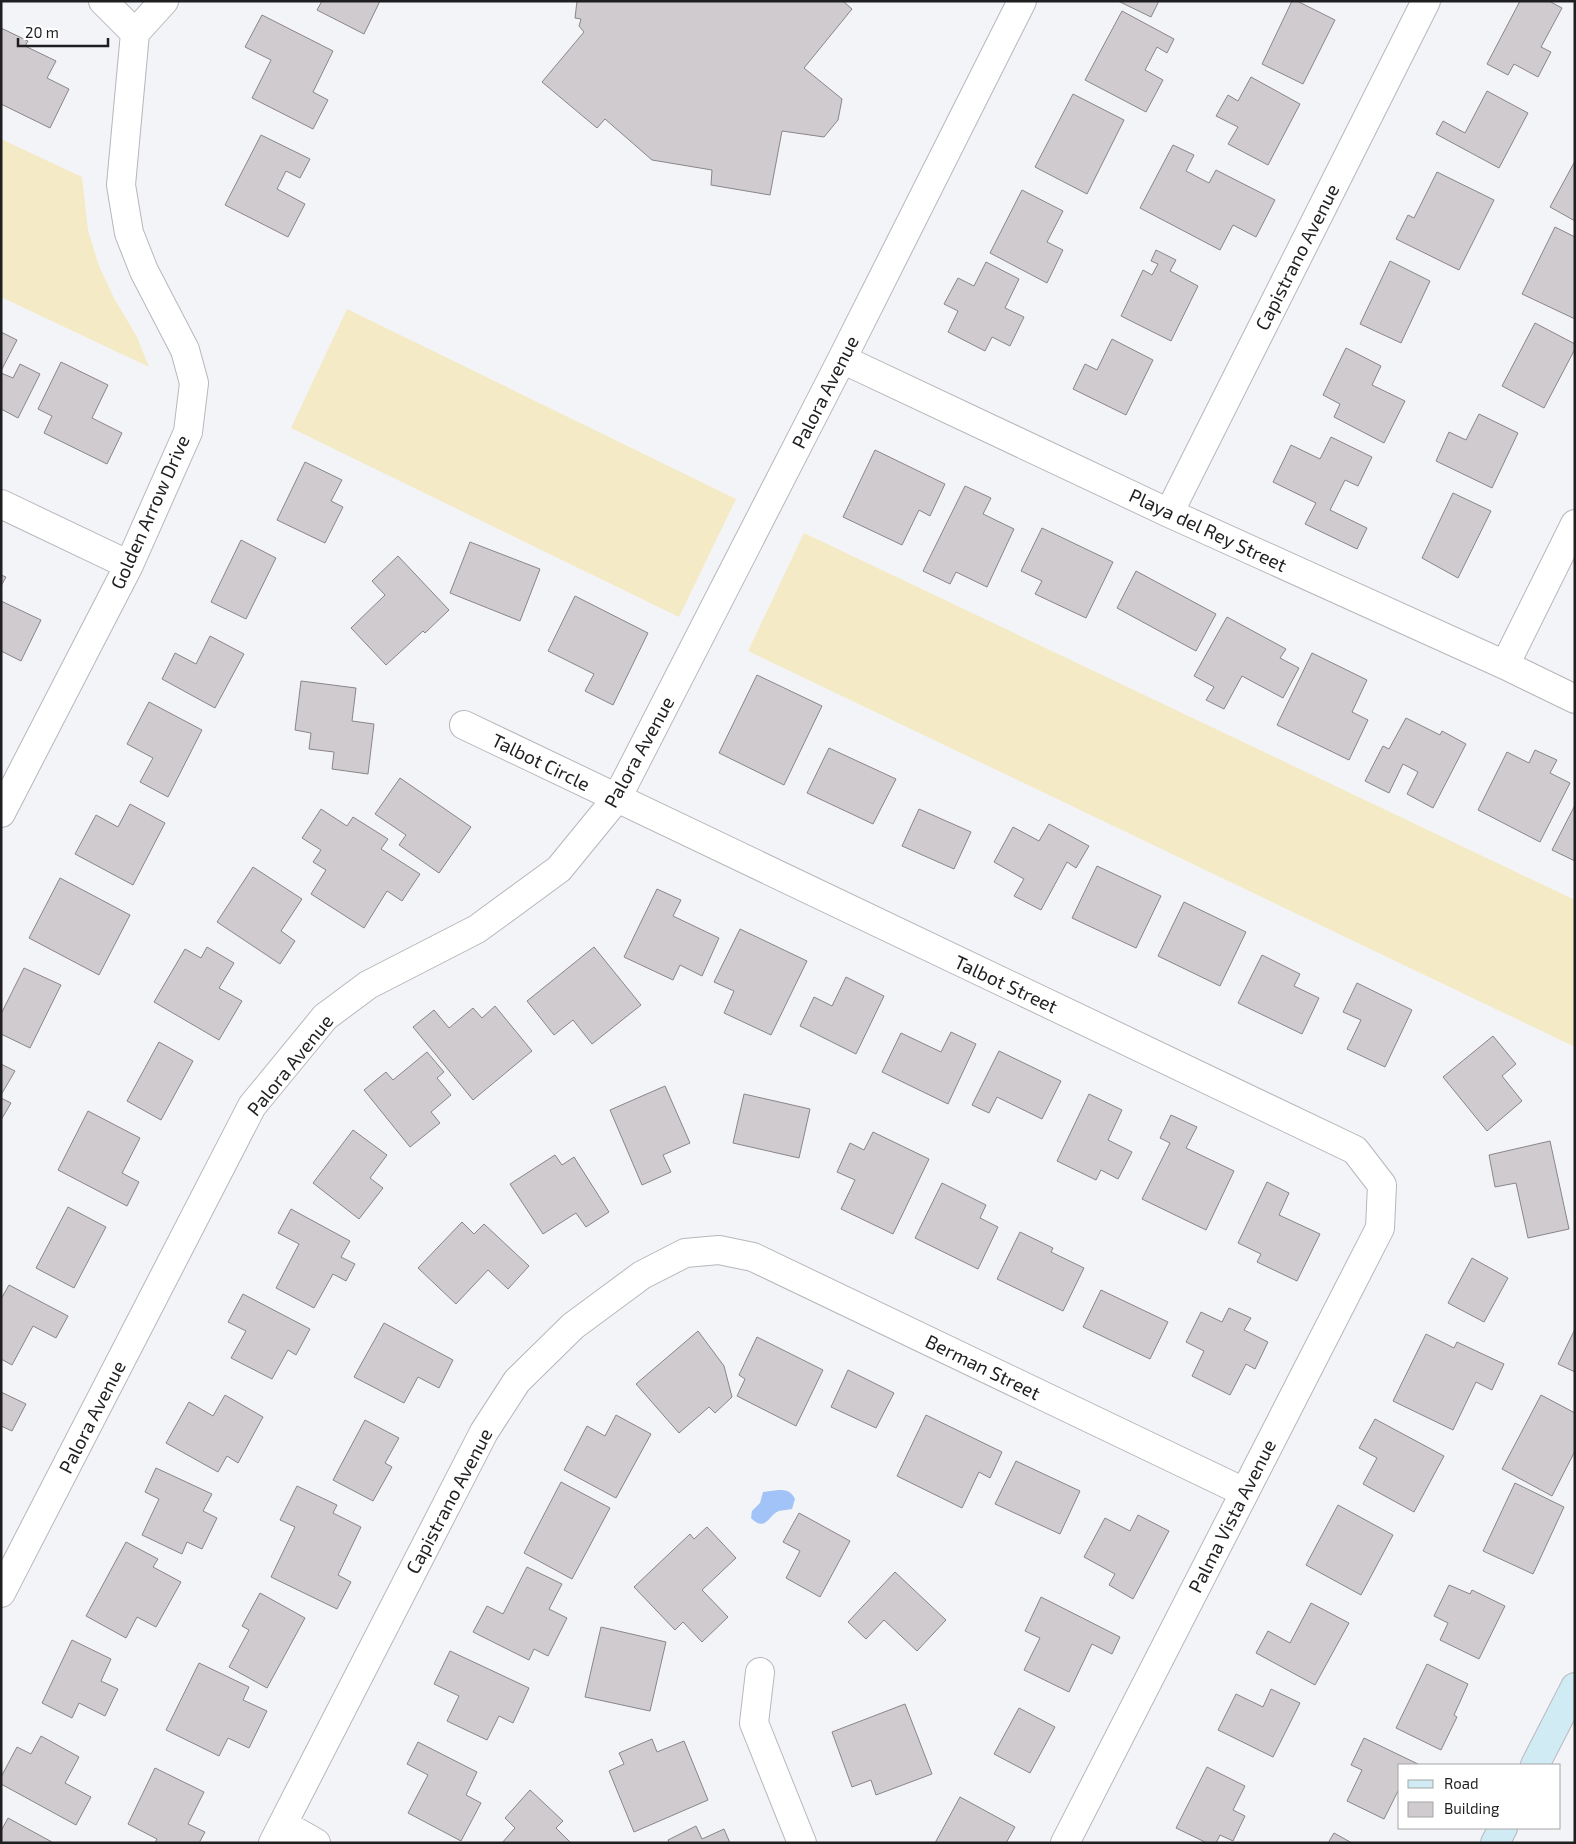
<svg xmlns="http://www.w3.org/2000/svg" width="1576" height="1844" font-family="'Exo 2',sans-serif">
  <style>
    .sand { fill: #f4eac5 }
    .water { fill: #a1c3f7 }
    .building { fill: #d0cbce; stroke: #8a8688 }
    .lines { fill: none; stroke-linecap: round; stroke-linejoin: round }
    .street-casing { stroke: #b7b7bb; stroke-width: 30 }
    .secondary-casing { stroke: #b7b7bb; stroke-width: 30 }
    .street { stroke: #fff; stroke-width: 28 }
    .secondary { stroke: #d0ebf4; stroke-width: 28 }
    .labels { text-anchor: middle; stroke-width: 4; stroke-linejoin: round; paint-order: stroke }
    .street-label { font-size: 19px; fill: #1f1f21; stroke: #fff }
  </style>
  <rect width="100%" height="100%" fill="#f3f4f8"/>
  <path class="sand" d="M1 139 82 177 88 230 99 266 114 298 137 337 149 367 1 297Z
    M347 309 736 499 679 617 291 428Z
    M804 533 1575 900V1047L748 651Z"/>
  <path class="water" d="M778 1490C787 1490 791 1491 795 1499L792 1509C788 1510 783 1510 779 1511 768 1515 766 1533 751 1518L752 1511 760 1503 763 1492Z"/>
  <path class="building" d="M322 1H380L364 34 317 10Z
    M577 1H843L852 9 804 68 842 99 838 120 824 137 782 131 770 195 711 185 712 170 652 160 605 119 597 128 542 82 584 32 579 26 581 19 575 18Z
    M1118 1H1159L1151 17Z
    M1292 1H1297L1335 20 1303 84 1262 64Z
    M1520 1H1549L1562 8 1541 47 1551 52 1538 77 1514 64 1508 75 1487 64Z
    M1122 11 1174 39 1167 53 1157 47 1145 70 1163 80 1146 112 1085 80Z
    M262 15 333 51 313 92 328 100 313 129 252 98 271 60 245 47Z
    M1 28 28 41 25 46 56 61 47 78 69 89 50 128 1 104Z
    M1251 77 1300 104 1268 165 1228 144 1238 127 1216 116 1228 95 1238 101Z
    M1487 91 1528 113 1499 168 1436 134 1443 121 1465 133Z
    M1073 94 1124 120 1087 194 1035 167Z
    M261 135 310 159 300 178 286 171 277 189 305 204 288 237 225 205Z
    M1173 145 1194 155 1186 171 1209 183 1216 170 1275 200 1256 237 1233 225 1220 250 1140 208Z
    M1575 161V221L1550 207Z
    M1437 172 1494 200 1459 270 1396 239 1408 215 1414 218Z
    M1022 190 1063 211 1047 242 1063 250 1047 283 990 253Z
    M1555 227 1575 237V319L1522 294Z
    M1156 250 1176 260 1170 271 1198 286 1171 341 1121 316 1143 270 1152 275 1158 264 1151 261Z
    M1390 261 1430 281 1401 343 1360 324Z
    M986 262 1019 279 1005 308 1024 317 1010 346 992 337 985 351 948 332 958 311 944 304 958 278 974 286Z
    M1535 323 1575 344V349L1544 408 1502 386Z
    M1 332 17 340 1 371Z
    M1112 339 1153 360 1126 415 1073 389 1085 364 1097 370Z
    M1346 348 1381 366 1372 385 1405 401 1384 443 1334 417 1340 404 1323 395Z
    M61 362 108 385 92 418 122 433 107 464 44 433 52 416 38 409Z
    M20 364 40 374 18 418 1 409V373L13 378Z
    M1479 414 1518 433 1492 488 1436 461 1449 432 1466 440Z
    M1331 437 1372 457 1358 486 1345 480 1330 510 1367 528 1357 549 1305 524 1316 503 1273 482 1291 445 1320 459Z
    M875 450 945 484 930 516 919 510 902 545 843 517Z
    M305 462 342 480 331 501 343 507 325 543 277 520Z
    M965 486 991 498 983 514 1014 529 987 587 956 572 950 584 923 571Z
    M1453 493 1491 511 1458 578 1422 558Z
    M1042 528 1113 562 1086 618 1035 594 1042 581 1021 571Z
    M241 540 276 558 246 619 211 602Z
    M470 542 540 569 520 621 450 593Z
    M398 556 449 610 425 633 423 631 386 665 351 628 385 595 372 581Z
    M1136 571 1216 614 1196 651 1117 608Z
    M1 575 6 577 1 586Z
    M575 596 648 633 613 705 585 691 594 674 548 651Z
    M1 601 41 620 21 661 1 651Z
    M1227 617 1286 649 1280 658 1299 668 1283 698 1242 676 1224 709 1206 700 1214 687 1194 676Z
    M210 636 244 654 215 708 162 679 175 653 196 664Z
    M1312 653 1367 680 1352 712 1368 720 1349 760 1277 725Z
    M757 675 822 706 784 785 719 753Z
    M301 681 356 688 352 721 374 724 368 774 332 769 334 752 309 749 311 733 295 730Z
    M149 702 202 730 168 797 140 782 153 758 127 744Z
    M1406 718 1440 735 1442 731 1466 744 1433 808 1407 794 1418 772 1403 764 1389 793 1365 781 1383 746 1389 749Z
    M829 748 896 779 873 824 807 793Z
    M1535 750 1557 760 1550 773 1570 783 1540 842 1478 810 1507 752 1529 763Z
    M400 778 471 827 439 873 399 845 406 835 375 814Z
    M130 804 165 823 133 885 75 854 96 815 118 827Z
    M1575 805V861L1552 850Z
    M321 809 347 826 353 817 388 839 381 849 420 874 402 901 387 891 364 928 311 894 326 870 313 862 321 850 302 838Z
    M919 809 971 832 954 869 902 846Z
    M1049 824 1089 846 1076 868 1067 862 1041 910 1014 896 1024 879 994 862 1013 827 1039 841Z
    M1097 866 1161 896 1136 948 1072 918Z
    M253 867 302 899 281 931 295 941 280 964 217 922Z
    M60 878 130 915 99 975 29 938Z
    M657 889 681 900 673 916 719 938 702 976 680 965 673 980 624 957Z
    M1184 902 1246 932 1220 986 1158 956Z
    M740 929 807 961 771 1035 724 1013 734 991 714 982Z
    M207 947 234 963 219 988 242 1001 219 1040 154 1002 185 949 201 958Z
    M594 947 641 1005 592 1044 573 1020 554 1035 527 1001Z
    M1262 955 1300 974 1294 986 1319 998 1302 1034 1238 1003Z
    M24 968 61 985 30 1048 1 1034V1014Z
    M846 977 884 996 856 1054 800 1026 814 997 832 1006Z
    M1357 983 1412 1010 1385 1067 1347 1049 1361 1020 1343 1012Z
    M495 1006 532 1051 473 1100 413 1027 434 1010 449 1028 473 1008 482 1018Z
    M951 1032 976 1044 948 1104 882 1072 901 1033 941 1052Z
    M1493 1036 1516 1064 1502 1076 1522 1101 1487 1131 1443 1077Z
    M159 1042 193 1061 161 1120 127 1101Z
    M999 1051 1061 1081 1042 1119 997 1097 989 1113 972 1105Z
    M427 1052 444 1072 437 1078 451 1095 431 1112 440 1123 410 1147 364 1090 386 1072 393 1080Z
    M1 1064 15 1071 1 1095Z
    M665 1086 690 1143 663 1155 671 1172 642 1185 610 1110Z
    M744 1094 810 1109 799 1158 733 1143Z
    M1089 1094 1122 1110 1108 1140 1132 1152 1118 1179 1101 1170 1096 1180 1057 1161Z
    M1 1098 11 1103 1 1120Z
    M88 1111 140 1138 122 1173 139 1182 127 1206 58 1170Z
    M1171 1115 1197 1127 1186 1148 1234 1171 1206 1230 1142 1199 1170 1143 1160 1138Z
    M353 1130 387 1155 370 1178 383 1188 359 1219 313 1183Z
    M873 1132 929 1159 893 1234 841 1209 855 1180 837 1172 850 1143 864 1150Z
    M1550 1141 1569 1229 1528 1238 1516 1183 1495 1187 1489 1155Z
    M555 1155 562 1165 574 1157 609 1212 586 1227 576 1213 543 1234 510 1184Z
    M1267 1182 1289 1193 1279 1215 1320 1234 1297 1281 1257 1262 1261 1254 1238 1243Z
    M942 1183 986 1205 980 1218 998 1227 978 1269 915 1238Z
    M68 1207 106 1227 74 1288 36 1268Z
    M291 1209 350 1241 341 1257 355 1264 346 1281 333 1274 314 1308 276 1288 299 1244 278 1233Z
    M462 1222 474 1234 484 1224 529 1266 508 1289 488 1270 456 1304 418 1268Z
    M1020 1232 1053 1248 1051 1252 1084 1268 1063 1311 997 1279Z
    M1472 1258 1508 1278 1484 1322 1448 1303Z
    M9 1285 68 1316 56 1338 33 1326 12 1365 1 1359V1299Z
    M1101 1290 1168 1322 1150 1359 1083 1327Z
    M243 1294 310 1329 296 1355 288 1350 272 1379 231 1358 246 1331 228 1322Z
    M1229 1308 1251 1318 1244 1330 1268 1342 1255 1369 1246 1364 1230 1395 1192 1376 1204 1351 1186 1342 1201 1312 1222 1322Z
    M384 1323 453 1360 439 1388 418 1377 404 1403 354 1377Z
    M1575 1329V1372L1558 1364Z
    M698 1331 724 1366 732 1397 715 1413 709 1407 679 1433 636 1384Z
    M1426 1334 1454 1348 1457 1342 1504 1364 1492 1390 1476 1382 1453 1430 1393 1401Z
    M757 1337 823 1370 796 1426 737 1396 745 1379 739 1375Z
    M848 1370 894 1393 876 1428 831 1407Z
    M1 1392 26 1404 12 1431 1 1426Z
    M225 1395 263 1417 238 1463 227 1456 218 1472 166 1443 189 1402 213 1416Z
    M1541 1395 1575 1413V1451L1552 1496 1502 1469Z
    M616 1415 651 1434 616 1498 564 1470 587 1426 605 1436Z
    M926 1415 1002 1452 990 1478 979 1472 962 1508 897 1476Z
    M1375 1419 1444 1456 1414 1512 1363 1484 1377 1458 1359 1448Z
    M365 1420 399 1438 385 1463 392 1467 373 1501 333 1480Z
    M1016 1461 1080 1491 1060 1534 995 1504Z
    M156 1468 212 1494 203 1511 217 1518 202 1549 187 1542 182 1554 142 1535 159 1499 145 1492Z
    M561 1482 610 1508 572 1579 524 1553Z
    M1515 1483 1564 1507 1533 1574 1483 1551Z
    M297 1486 337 1505 333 1513 361 1527 338 1575 351 1582 337 1609 271 1577 295 1527 280 1520Z
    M1338 1505 1393 1535 1361 1595 1306 1565Z
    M799 1513 850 1541 820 1597 786 1578 800 1551 783 1542Z
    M1138 1515 1169 1531 1133 1599 1109 1585 1115 1574 1084 1557 1105 1518 1130 1531Z
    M707 1527 736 1558 702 1590 728 1617 702 1642 683 1622 675 1630 634 1587 690 1534 694 1539Z
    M126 1542 158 1559 153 1567 181 1582 156 1627 137 1617 126 1638 86 1616Z
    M527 1567 562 1584 549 1609 567 1618 548 1656 534 1649 529 1660 473 1632 487 1606 503 1614Z
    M895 1572 946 1620 917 1651 884 1620 866 1639 848 1622Z
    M1449 1585 1470 1594 1472 1590 1505 1606 1479 1659 1440 1640 1448 1623 1434 1616Z
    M260 1593 305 1618 267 1688 229 1667 249 1630 242 1626Z
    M1041 1597 1120 1637 1112 1654 1092 1644 1069 1692 1024 1670 1040 1638 1025 1631Z
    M1311 1603 1349 1623 1315 1685 1256 1653 1268 1631 1290 1643Z
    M601 1627 666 1642 650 1711 585 1697Z
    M72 1640 111 1659 101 1681 118 1689 105 1716 79 1703 72 1718 42 1703Z
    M450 1651 529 1688 513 1723 499 1716 487 1740 447 1721 459 1696 434 1684Z
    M199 1663 249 1687 243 1700 267 1711 249 1748 228 1738 219 1756 166 1730Z
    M1427 1664 1468 1684 1454 1715 1457 1717 1441 1750 1396 1728Z
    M1271 1689 1300 1703 1273 1757 1218 1730 1236 1694 1263 1707Z
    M905 1704 932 1774 876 1795 871 1780 852 1787 832 1732Z
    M1019 1708 1055 1727 1030 1773 994 1754Z
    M41 1736 79 1757 65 1783 91 1797 76 1825 1 1784V1777L17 1747 31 1754Z
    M1364 1738 1420 1765H1400V1792L1398 1791 1384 1819 1347 1801 1362 1770 1351 1765Z
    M652 1739 657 1752 684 1741 708 1800 634 1832 609 1771 624 1764 619 1753Z
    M418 1742 477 1772 466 1795 481 1803 461 1841 408 1813 428 1775 407 1764Z
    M1207 1767 1245 1786 1233 1810 1245 1816 1233 1841 1220 1835 1216 1843H1207L1176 1828Z
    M155 1768 204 1792 188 1824 205 1832 199 1843H155L157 1839 128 1824Z
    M530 1790 563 1821 556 1828 571 1843H502L515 1828 505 1818Z
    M960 1797 1015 1827 1006 1843H935Z
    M8 1818 52 1842V1843H1V1831Z
    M696 1826 702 1839 724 1829 730 1843H669L668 1840Z
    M1334 1833 1352 1843H1328Z"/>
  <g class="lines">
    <g class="street-casing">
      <path id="street" d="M103 1 135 33
        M842 359 1169 513 1505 665 1575 699
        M1 504 129 565
        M1169 513 1426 1
        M1505 665 1575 524
        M464 725 1355 1150 1382 1185 1380 1228 1065 1843
        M1 813 129 565 188 432 194 383 185 350 144 271 129 233 121 185 135 33 164 1
        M1 1593 252 1106 325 1017 368 985 477 929 559 869 617 798 842 359 1022 1
        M760 1672 754 1723 802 1843
        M283 1824 316 1843
        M273 1843 484 1432 517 1381 573 1326 642 1275 685 1253 719 1250 753 1257 1244 1492"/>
    </g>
    <g class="secondary-casing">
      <path id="secondary" d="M1535 1765 1575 1687
        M1495 1843 1503 1828"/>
    </g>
    <use href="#street" class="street"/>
    <use href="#secondary" class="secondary"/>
  </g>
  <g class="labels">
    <g class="street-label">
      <text transform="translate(1297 257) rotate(-63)" y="7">Capistrano Avenue</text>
      <text transform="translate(825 392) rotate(-63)" y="7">Palora Avenue</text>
      <text transform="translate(150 512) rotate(-66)" y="7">Golden Arrow Drive</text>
      <text transform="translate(1208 530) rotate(25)" y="7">Playa del Rey Street</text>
      <text transform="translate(639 752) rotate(-61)" y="7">Palora Avenue</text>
      <text transform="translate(541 762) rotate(26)" y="7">Talbot Circle</text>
      <text transform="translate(1006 984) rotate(25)" y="7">Talbot Street</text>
      <text transform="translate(290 1065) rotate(-51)" y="7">Palora Avenue</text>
      <text transform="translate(983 1367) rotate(26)" y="7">Berman Street</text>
      <text transform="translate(92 1417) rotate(-63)" y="7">Palora Avenue</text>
      <text transform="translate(449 1501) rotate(-62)" y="7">Capistrano Avenue</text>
      <text transform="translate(1232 1516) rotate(-63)" y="7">Palma Vista Avenue</text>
    </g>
  </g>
  <rect width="1576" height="1844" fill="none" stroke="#1f1f21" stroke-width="5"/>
  <rect x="1398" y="1764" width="162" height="65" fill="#ffffff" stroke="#a5a5a6"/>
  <rect x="1408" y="1780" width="25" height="8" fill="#d0ebf4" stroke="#a5a5a6"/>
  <text x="1444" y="1789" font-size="15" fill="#1f1f21">Road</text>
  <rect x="1408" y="1802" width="25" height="15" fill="#d0cbce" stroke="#a5a5a6"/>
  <text x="1444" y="1814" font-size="15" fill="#1f1f21">Building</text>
  <path d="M18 38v8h90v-8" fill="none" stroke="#1f1f21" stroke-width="2.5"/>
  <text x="25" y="38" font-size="15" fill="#1f1f21" stroke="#ffffff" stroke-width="4" paint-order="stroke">20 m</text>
</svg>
